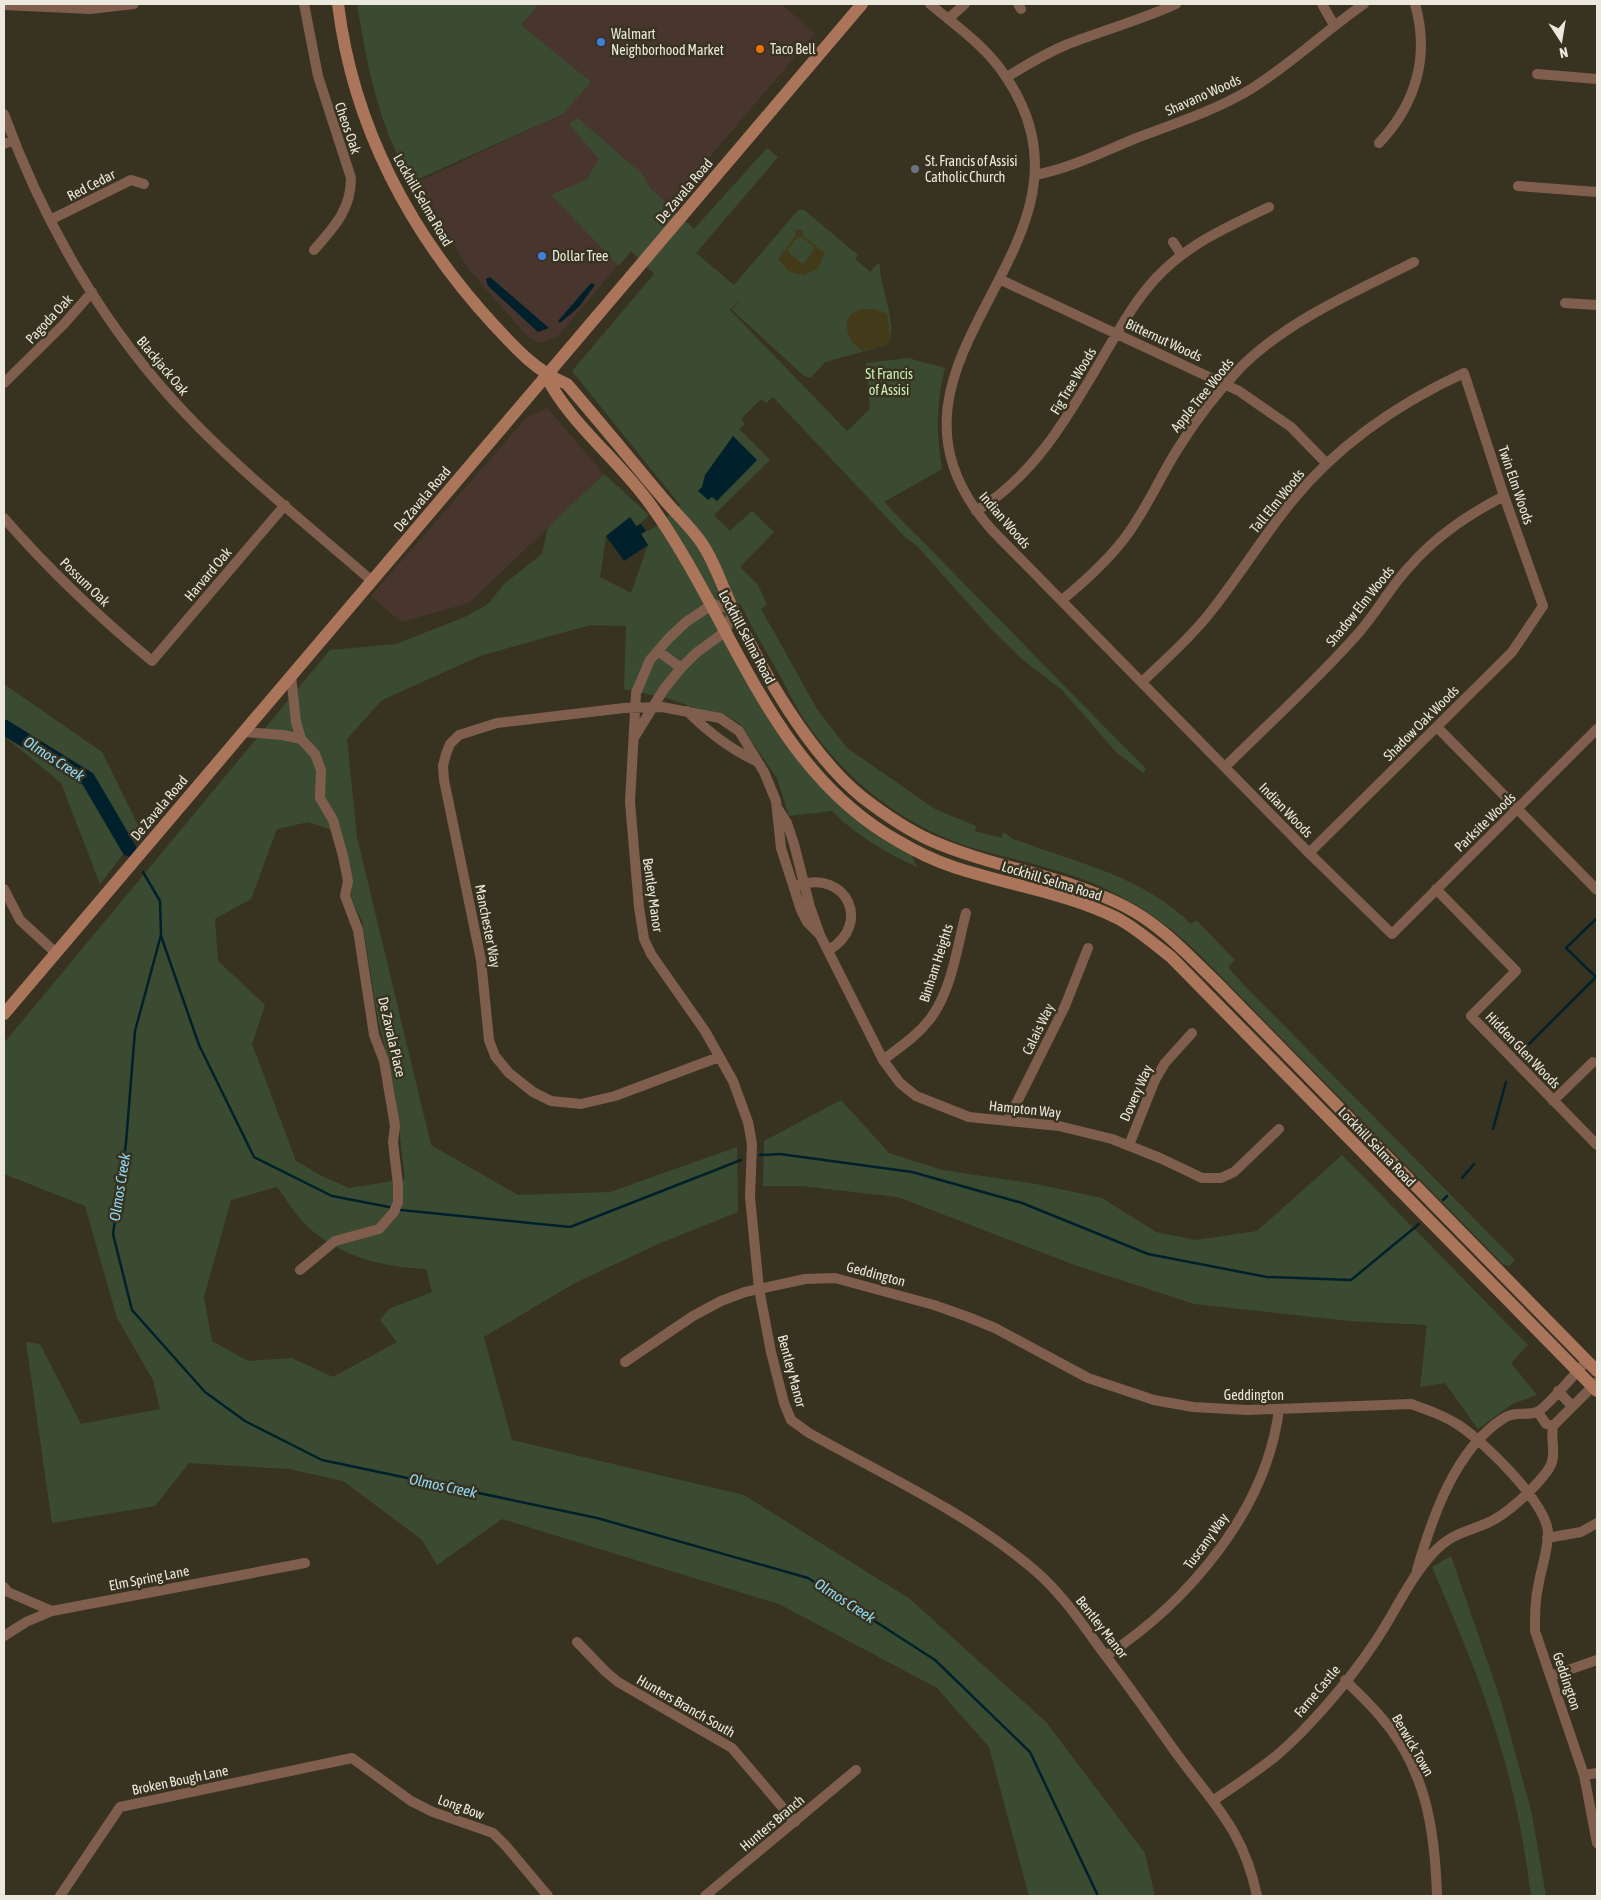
<svg xmlns="http://www.w3.org/2000/svg" width="1601" height="1900" font-family="'Asap Condensed',sans-serif">
  <style>
    .commercial { fill: #48362e }
    .green { fill: #3b4b31; fill-rule: evenodd }
    .sand { fill: #433a1a; fill-rule: evenodd }
    .water { fill: #00212c }
    .lines { fill: none; stroke-linecap: round; stroke-linejoin: round }
    .stream { stroke: #00212c; stroke-width: 2.5 }
    .river { stroke: #00212c; stroke-width: 15 }
    .minor { stroke: #805e4e; stroke-width: 10 }
    .secondary { stroke: #ab755c; stroke-width: 12 }
    .shop-dot { fill: #3f7fe0; stroke: #383321; stroke-width: 2 }
    .food-dot { fill: #e8710a; stroke: #383321; stroke-width: 2 }
    .worship-dot { fill: #6b7280; stroke: #383321; stroke-width: 2 }
    .labels { text-anchor: middle; stroke-width: 5; stroke-linejoin: round; paint-order: stroke }
    .poi-label { font-size: 14px; fill: #ebe8dd; stroke: #383321; text-anchor: start }
    .street-label { font-size: 14px; fill: #ebe8dd; stroke: #383321 }
    .park-label { font-size: 14px; fill: #caefb6; stroke: #383321 }
    .water-label { font-size: 15px; font-style: italic; fill: #90dbf7; stroke: #383321 }
  </style>
  <rect width="100%" height="100%" fill="#383321"/>
  <path class="commercial" d="M533 4H781L815 33 557 337 539 343 527 336 468 268 418 182 563 114 576 99 505 38Z
    M547 408 604 474 469 603 401 622 371 596 527 417Z"/>
  <path class="green" d="M357 4H539L521 25 591 82 563 114 412 182C379 128 367 65 357 4Z
    M578 118 642 174 650 188 694 229 767 148 778 157 696 253 734 285 798 210H804L858 255 855 259 870 272 878 263 880 265C879 287 900 327 887 345L825 362 811 378 804 376 732 310 741 299 730 310 847 431 870 409 866 363 908 358 945 368C936 407 936 430 942 469L884 502 1146 769 1143 773 1116 752 1062 690 1023 660 993 631 917 546 905 537 773 397 766 403 761 399 741 419 745 424 739 429 770 460 714 515 730 531 752 511 774 532 740 567 758 585 767 604 761 609 817 709 847 748 935 809 976 826 975 831 1002 838 1003 832 1013 839C1074 862 1143 876 1191 924L1196 920 1235 960 1228 967 1243 984 1515 1260 1509 1266 1503 1264 1200 955C1155 911 1109 885 1048 868 1021 860 994 855 967 846 901 824 845 779 806 722 795 706 787 689 778 672 765 649 751 627 740 603L726 644 785 742 910 852 917 867C887 853 855 835 832 811L789 816 777 778 740 724 724 714 692 707 670 699 624 689 626 626 590 625 480 656 382 700 347 739 357 837 431 1145 518 1195 610 1192 737 1147 738 1212 658 1244 575 1283 484 1337 512 1440 744 1495 910 1599 1046 1722 1145 1853 1155 1896H1029L989 1747 937 1688 779 1604 502 1519 437 1565 422 1540 343 1481 289 1469 189 1463 155 1506 52 1523 26 1342 40 1344 81 1424 160 1409 153 1380 117 1318 85 1206 4 1174V1043L330 650 396 644 465 617 488 604 504 584 542 554 548 527 604 474 649 515 636 527 630 517 606 536 600 577 631 593 648 545 641 534 657 526 680 505 572 371 654 274 631 251 619 266 551 195 587 179 599 159 569 124ZM309 822 342 834 352 884 351 898 362 921 378 1019 394 1086 405 1179 349 1188 322 1176 296 1161 252 1044 265 1005 218 961 215 919 251 899 277 829ZM277 1187C287 1200 296 1216 308 1227 341 1257 383 1267 426 1269L432 1292 389 1309 380 1320 397 1342 333 1377 292 1358 248 1361 212 1341 204 1297 231 1200Z
    M4 684 102 752 141 831 100 884 61 783 4 736Z
    M841 1100 889 1153 942 1170 1036 1184 1102 1198 1156 1232 1196 1240 1257 1231 1342 1155 1528 1345 1511 1363 1537 1395 1512 1404 1478 1429 1445 1383 1420 1387 1427 1325 1350 1321 1194 1304 1072 1264 898 1197 801 1186H763L764 1141Z
    M1451 1556 1501 1701 1532 1814 1546 1896H1531C1525 1850 1517 1803 1504 1759 1486 1693 1459 1630 1432 1567Z"/>
  <path class="sand" d="M799 229 803 231V236L825 253 818 268 804 275 789 272 778 259 795 236 796 230ZM802 237 813 246 814 250 803 264 790 254 788 249 797 238Z
    M861 309H874L887 314 891 340 887 345 863 351C846 342 838 316 861 309Z"/>
  <path class="water" d="M490 277 549 328 538 332 488 286 486 279Z
    M591 283 595 285 579 307 560 323 558 321Z
    M733 436 757 460 717 501 712 497 708 500 698 491 702 487 705 475Z
    M630 517 636 526 641 524 646 531 641 534 648 545 624 561 606 536Z"/>
  <g class="lines">
    <path class="stream" d="M143 872 160 901 161 935 135 1031 126 1143 113 1234 132 1310 205 1392 245 1421 322 1460 597 1518 808 1578 935 1660 1030 1752 1098 1896
      M161 936 199 1045 254 1157 332 1196 389 1207
      M1518 1055 1596 977 1566 948 1597 918
      M1493 1129 1506 1082
      M760 1155 780 1154 912 1172 1022 1203 1148 1254 1267 1277 1351 1280 1419 1224
      M1462 1178 1474 1164
      M1443 1200 1447 1196
      M401 1210 570 1227 741 1160"/>
    <path class="river" d="M4 727 88 779 129 849"/>
    <path class="minor" d="M304 4 318 76 351 178C351 210 334 227 314 250
      M930 4C956 26 987 47 1006 77 1122 248 843 360 991 529L1309 853 1392 934 1597 729
      M1018 4 1021 9
      M1322 4 1334 25
      M4 5 90 9 134 4
      M948 19 965 4
      M1537 74 1597 79
      M1007 77C1026 65 1046 53 1068 44 1104 30 1141 20 1176 4
      M4 114C44 224 105 329 186 414 243 474 309 526 372 581
      M1379 143C1416 104 1430 56 1415 4
      M4 144 13 140
      M1035 175C1072 168 1104 151 1139 137 1177 123 1216 110 1251 89 1291 64 1325 31 1364 4
      M1518 186 1597 192
      M50 220 131 180 144 184
      M1173 242 1181 254
      M999 279 1239 391 1291 427 1327 464
      M1565 303 1597 305
      M4 383 64 324 92 292
      M976 511C1040 472 1073 407 1110 345 1124 321 1138 297 1157 277 1188 244 1229 226 1269 207
      M4 518C49 570 99 617 152 661L285 505
      M1062 600C1084 582 1107 561 1124 539 1145 512 1159 479 1177 450 1195 421 1218 391 1242 366 1290 319 1355 292 1414 262
      M658 651 681 668
      M291 676 296 722 301 739 315 754 321 770 320 798 333 820 343 856 348 881 345 896 358 930 374 1035 384 1061 395 1126 393 1142 398 1185V1202L394 1212 379 1229 335 1241 300 1270
      M1142 682C1165 660 1189 639 1209 614 1238 578 1262 538 1292 501 1337 446 1399 403 1464 373L1504 496 1543 606 1512 652 1492 672 1309 853
      M687 711C708 732 730 749 756 761
      M1437 727 1597 890
      M244 732 283 735 301 739
      M635 736 664 689 681 668 696 653 726 631 733 610 713 604 686 622 669 638 650 660 636 693 630 802 639 907 644 939 651 954 705 1031 733 1081 748 1122 752 1144 750 1197 759 1289 771 1352 784 1403 791 1420 809 1433C884 1475 966 1512 1032 1568 1062 1593 1082 1624 1105 1655 1129 1686 1151 1718 1174 1750 1212 1803 1243 1828 1257 1896
      M1225 767C1268 724 1314 683 1354 638 1375 616 1389 588 1410 566 1436 536 1469 514 1504 496
      M778 809 787 823 794 844 810 907 820 935 883 1060 900 1083 916 1096 969 1117 1059 1126 1112 1139 1160 1158 1202 1178H1221L1234 1172 1279 1129
      M799 885C847 870 872 924 829 950
      M4 889 20 920 56 953
      M1436 889 1516 971 1471 1016 1597 1145
      M719 1057 615 1096 581 1104 551 1101 533 1092 509 1073 495 1056 489 1040 481 960 444 780 443 766 446 754 450 744 459 735 497 723 624 708 662 707 720 718 739 731 764 772 776 801 781 848 801 910 807 922 820 935
      M883 1060C900 1047 917 1036 930 1019 952 990 957 947 966 913
      M1553 1101 1593 1062
      M1008 1120 1065 1006 1088 948
      M1129 1145 1155 1080 1165 1063 1192 1033
      M625 1362 693 1316 721 1301 745 1292 805 1279 835 1278 934 1305 968 1317 995 1328 1088 1378 1154 1400 1193 1407 1247 1410 1411 1404C1428 1410 1445 1416 1460 1426 1485 1443 1547 1503 1548 1533 1548 1550 1542 1566 1539 1582 1535 1599 1535 1614 1535 1631L1584 1775 1597 1843
      M1558 1391 1572 1406
      M1538 1412 1546 1424 1553 1426
      M1547 1538 1581 1532 1597 1523
      M1417 1570C1432 1518 1455 1449 1504 1418 1514 1411 1527 1416 1537 1412 1546 1408 1574 1375 1582 1366
      M4 1587 8 1592 52 1611
      M4 1636 26 1622 52 1611 305 1563
      M577 1642 606 1672 618 1682 732 1748 795 1822
      M1106 1656C1188 1602 1267 1510 1279 1409
      M1551 1676 1597 1660
      M1345 1680C1357 1692 1370 1704 1380 1716 1426 1768 1435 1830 1437 1896
      M1584 1775 1597 1773
      M1214 1800C1235 1786 1256 1772 1276 1756 1309 1728 1349 1681 1373 1645 1394 1615 1408 1580 1433 1553 1451 1534 1463 1533 1485 1524 1506 1516 1535 1488 1548 1470 1558 1456 1550 1441 1553 1426L1597 1382
      M60 1896 120 1807 352 1758 411 1801 433 1812 493 1833 506 1846 548 1896
      M705 1896 856 1770"/>
    <path class="secondary" d="M338 4C353 127 411 235 494 325 516 349 537 372 567 384 599 421 630 459 662 497 674 512 690 526 701 542 715 562 722 587 733 609 762 671 809 754 862 797 884 814 907 830 932 841 994 868 1063 875 1124 906 1160 924 1188 955 1216 982L1597 1371
      M546 376C571 425 618 459 650 504 732 617 769 769 898 841 915 851 933 860 951 866 1006 885 1064 892 1117 918 1136 928 1154 944 1171 957L1597 1391
      M4 1014 862 4"/>
  </g>
  <g class="shop-dot">
    <circle cx="601" cy="42" r="5"/>
    <circle cx="542" cy="256" r="5"/>
  </g>
  <circle class="food-dot" cx="760" cy="49" r="5"/>
  <circle class="worship-dot" cx="915" cy="169" r="5"/>
  <g class="labels">
    <g class="poi-label">
      <text x="611" y="39">Walmart<tspan x="611" dy="16">Neighborhood Market</tspan></text>
      <text x="770" y="54">Taco Bell</text>
      <text x="925" y="166">St. Francis of Assisi<tspan x="925" dy="16">Catholic Church</tspan></text>
      <text x="552" y="261">Dollar Tree</text>
    </g>
    <g class="street-label">
      <text transform="translate(1203 95) rotate(-24)" y="5">Shavano Woods</text>
      <text transform="translate(348 128) rotate(71)" y="5">Cheos Oak</text>
      <text transform="translate(91 185) rotate(-27)" y="5">Red Cedar</text>
      <text transform="translate(684 191) rotate(-50)" y="5">De Zavala Road</text>
      <text transform="translate(423 200) rotate(60)" y="5">Lockhill Selma Road</text>
      <text transform="translate(49 319) rotate(-47)" y="5">Pagoda Oak</text>
      <text transform="translate(1164 340) rotate(25)" y="5">Bitternut Woods</text>
      <text transform="translate(163 366) rotate(50)" y="5">Blackjack Oak</text>
      <text transform="translate(1073 381) rotate(-59)" y="5">Fig Tree Woods</text>
      <text transform="translate(1202 395) rotate(-51)" y="5">Apple Tree Woods</text>
      <text transform="translate(1516 485) rotate(71)" y="5">Twin Elm Woods</text>
      <text transform="translate(422 499) rotate(-50)" y="5">De Zavala Road</text>
      <text transform="translate(1277 501) rotate(-51)" y="5">Tall Elm Woods</text>
      <text transform="translate(1005 520) rotate(49)" y="5">Indian Woods</text>
      <text transform="translate(208 574) rotate(-50)" y="5">Harvard Oak</text>
      <text transform="translate(85 582) rotate(44)" y="5">Possum Oak</text>
      <text transform="translate(1360 606) rotate(-51)" y="5">Shadow Elm Woods</text>
      <text transform="translate(747 637) rotate(62)" y="5">Lockhill Selma Road</text>
      <text transform="translate(1421 723) rotate(-45)" y="5">Shadow Oak Woods</text>
      <text transform="translate(159 808) rotate(-50)" y="5">De Zavala Road</text>
      <text transform="translate(1286 810) rotate(46)" y="5">Indian Woods</text>
      <text transform="translate(1485 822) rotate(-44)" y="5">Parksite Woods</text>
      <text transform="translate(1052 881) rotate(17)" y="5">Lockhill Selma Road</text>
      <text transform="translate(653 895) rotate(82)" y="5">Bentley Manor</text>
      <text transform="translate(488 926) rotate(79)" y="5">Manchester Way</text>
      <text transform="translate(936 963) rotate(-72)" y="5">Binham Heights</text>
      <text transform="translate(1038 1029) rotate(-64)" y="5">Calais Way</text>
      <text transform="translate(392 1037) rotate(77)" y="5">De Zavala Place</text>
      <text transform="translate(1523 1050) rotate(46)" y="5">Hidden Glen Woods</text>
      <text transform="translate(1136 1093) rotate(-66)" y="5">Dovery Way</text>
      <text transform="translate(1025 1109) rotate(6)" y="5">Hampton Way</text>
      <text transform="translate(1377 1147) rotate(46)" y="5">Lockhill Selma Road</text>
      <text transform="translate(876 1274) rotate(15)" y="5">Geddington</text>
      <text transform="translate(792 1371) rotate(75)" y="5">Bentley Manor</text>
      <text x="1254" y="1400">Geddington</text>
      <text transform="translate(1206 1541) rotate(-54)" y="5">Tuscany Way</text>
      <text transform="translate(149 1578) rotate(-11)" y="5">Elm Spring Lane</text>
      <text transform="translate(1102 1627) rotate(52)" y="5">Bentley Manor</text>
      <text transform="translate(1567 1681) rotate(71)" y="5">Geddington</text>
      <text transform="translate(1317 1691) rotate(-50)" y="5">Farne Castle</text>
      <text transform="translate(686 1706) rotate(30)" y="5">Hunters Branch South</text>
      <text transform="translate(1413 1745) rotate(60)" y="5">Berwick Town</text>
      <text transform="translate(180 1780) rotate(-12)" y="5">Broken Bough Lane</text>
      <text transform="translate(461 1807) rotate(20)" y="5">Long Bow</text>
      <text transform="translate(772 1823) rotate(-40)" y="5">Hunters Branch</text>
    </g>
    <g class="park-label">
      <text x="889" y="379">St Francis<tspan x="889" dy="16">of Assisi</tspan></text>
    </g>
    <g class="water-label">
      <text transform="translate(54 759) rotate(33)" y="5">Olmos Creek</text>
      <text transform="translate(120 1187) rotate(-81)" y="5">Olmos Creek</text>
      <text transform="translate(443 1486) rotate(12)" y="5">Olmos Creek</text>
      <text transform="translate(845 1601) rotate(33)" y="5">Olmos Creek</text>
    </g>
  </g>
  <rect width="1601" height="1900" fill="none" stroke="#ebe8dd" stroke-width="10"/>
  <g transform="translate(1561 40) rotate(168)" stroke="#383321" stroke-width="4" paint-order="stroke">
  <path d="M0-4L9 19L0 12L-9 19Z" fill="#ebe8dd"/>
  <text y="-8" font-size="14" font-weight="bold" text-anchor="middle" fill="#ebe8dd">N</text>
  </g>
</svg>
